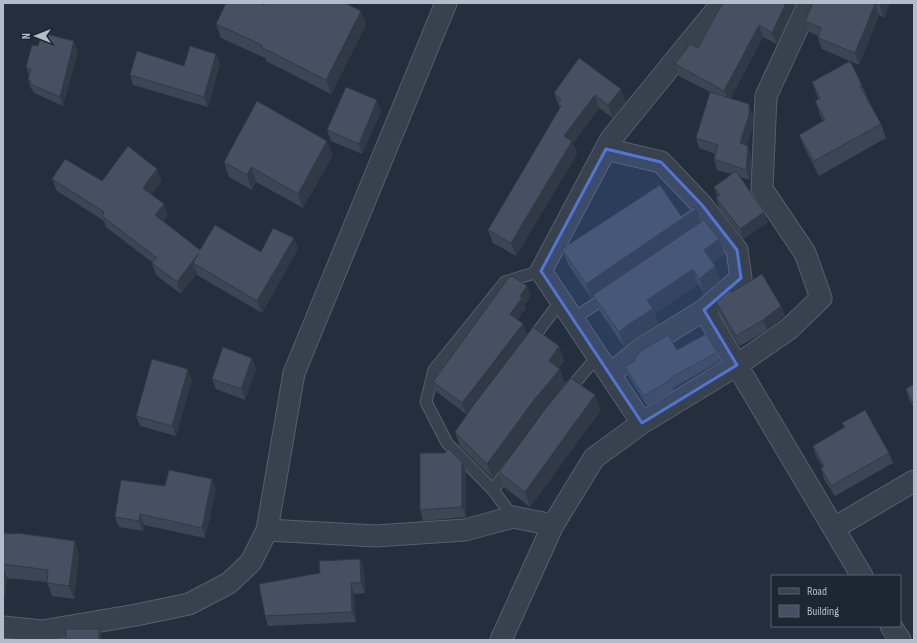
<svg xmlns="http://www.w3.org/2000/svg" width="917" height="643" font-family="'Sofia Sans Condensed',sans-serif">
  <style>
    .lines { fill: none; stroke-linecap: round; stroke-linejoin: round }
    .lane-casing { stroke: #565f6c; stroke-width: 13 }
    .street-casing { stroke: #565f6c; stroke-width: 23 }
    .lane { stroke: #38414e; stroke-width: 11 }
    .street { stroke: #38414e; stroke-width: 21 }
    .wall { fill: #3b4654 }
    .shaded-wall { fill: #303945 }
    .building { fill: #455162; stroke: #303945 }
    .marked { fill: #5274d3; fill-opacity: 0.2; stroke: #5274d3; stroke-width: 3; stroke-linejoin: round }
  </style>
  <rect width="100%" height="100%" fill="#242f3e"/>
  <g class="lines">
    <g class="lane-casing">
      <path id="lane" d="M573 319 609 295
        M530 342 561 301
        M567 392 598 356
        M493 490 509 468
        M513 517 493 490 447 443 426 402 434 370 505 282 541 271"/>
    </g>
    <g class="street-casing">
      <path id="street" d="M606 149 661 162 702 205 737 250 741 278 704 310 641 349 610 374
        M704 310 862 576
        M642 423 541 271 611 139 722 3
        M834 528 914 481
        M267 530 376 536 465 530 513 517 553 525
        M891 626 900 640
        M3 627 42 631 136 615 189 604 229 583 251 562 267 530 294 373 446 3
        M501 640 553 525 594 458 642 423 737 365 789 329 821 298 805 253 762 189 766 96 809 3"/>
    </g>
    <use href="#lane" class="lane"/>
    <use href="#street" class="street"/>
  </g>
  <path class="wall" d="M796 3 777 44 763 37 730 99 753 115V126L747 145 751 156 750 180 740 177 764 212 768 222 744 239 719 208 716 198 717 196 714 187 732 174 717 170 714 159 715 154 699 148 696 138 712 93 679 76 675 64 698 48Z
    M813 3H890L884 18 879 15 859 65 822 49 818 38V36L809 32 805 21Z
    M264 5 361 11 366 25 331 94 266 61 265 58 221 38 216 24Z
    M38 46 78 51 63 106 34 93 32 89H31L28 80 29 75 26 67Z
    M216 54 220 64 208 107 133 85 130 75 184 66Z
    M812 82 862 85 868 99 881 124 886 138 819 176 805 149 799 135 823 121 820 115 815 101 818 99Z
    M621 89 626 102 613 118 599 108 573 143 577 154 516 256 493 243 488 230 560 109 554 93Z
    M381 111 362 154 331 141 327 130Z
    M333 155 303 208 256 182 252 190 229 177 224 162Z
    M52 179 102 181H162L151 195 168 216 163 222 200 250 261 252 294 238 298 249 262 313 197 275V273L181 294 156 275 152 263H153L106 227 104 221 57 191Z
    M681 216 701 222 725 254 713 262 715 266 720 280 704 294 698 284 655 314 658 324 635 339 624 347 599 310 594 296 591 298 568 264 562 249Z
    M527 286 531 296 524 305 526 308 518 319 523 324 527 334 466 414 437 392 433 382Z
    M732 292 781 306 785 316 767 330 740 346 719 313 716 302Z
    M559 346 564 361 559 368 560 369 565 384 539 415 493 479 460 446 455 432Z
    M677 350 717 352 720 361 673 388 674 390 647 406 629 377 625 367 635 361 634 358Z
    M252 358 256 369 245 400 216 389 212 379Z
    M192 379 176 436 140 426 136 416Z
    M914 384V408L909 399 906 389Z
    M601 410 530 507 504 487 499 472Z
    M842 423 889 453 893 463 835 496 824 479 821 468 823 467 816 456 813 446 844 428Z
    M445 453 466 473V517L423 521 420 510Z
    M212 479 216 490 205 538 144 525 143 531 119 527 115 517 165 486Z
    M3 533 79 555 74 599 52 596 47 582 7 578 5 597 3 596Z
    M360 559 364 570 365 593 354 594 356 622 268 626 265 616 320 573Z"/>
  <path class="shaded-wall" d="M786 3H796L777 44 772 33Z
    M881 3H890L884 18 880 6Z
    M875 4 879 15 859 65 855 53Z
    M361 11 366 25 331 94 326 80Z
    M759 25 763 37 729 102 724 91Z
    M74 41 78 51 63 106 60 97Z
    M216 54 220 64 208 107 204 97Z
    M621 89 626 102 613 118 608 105Z
    M595 95 599 108 573 143 577 154 516 256 511 243 564 136Z
    M377 100 381 111 362 154 359 144Z
    M749 104 753 115V126L744 154 740 143Z
    M327 141 333 155 303 208 298 194Z
    M748 146 751 156 750 180 746 170Z
    M251 167 256 182 252 190 247 175Z
    M157 169 162 181 147 200 143 188Z
    M164 204 168 216 159 227 155 215Z
    M696 209 701 223 591 298 586 284Z
    M764 212 768 222 744 239 740 229Z
    M294 238 298 249 262 313 257 301Z
    M719 239 725 254 710 264 704 250Z
    M198 254 193 263 197 273 181 294 177 282Z
    M715 266 720 280 704 294 699 279Z
    M693 269 698 284 655 314 658 324 635 339 624 347 619 332 647 300Z
    M527 286 531 296 524 305 526 308 514 324 510 314 520 296Z
    M781 306 785 316 767 330 763 320Z
    M523 324 527 334 466 414 462 403Z
    M559 346 564 361 554 375 549 361Z
    M252 358 256 369 245 400 241 389Z
    M188 369 192 379 176 436 172 426Z
    M560 369 565 384 539 415 493 479 487 464 534 400Z
    M595 395 601 410 530 507 525 492Z
    M462 462 466 473V517L462 507Z
    M212 479 216 490 205 538 202 528Z
    M140 514 144 525 143 531 139 521Z
    M75 541 79 555 74 599 69 586Z
    M360 559 364 570 365 593 361 583Z
    M3 566 7 578 5 597 3 592Z
    M351 583 354 594 356 622 352 612Z
    M99 629 103 640H99Z"/>
  <path class="building" d="M226 3H261L264 5 265 3H345L361 11 326 80 261 47 262 45 216 24Z
    M724 3H786L772 33 759 25 724 91 675 64 690 44 698 48 719 9Z
    M813 3H881L880 6 875 4 855 53 818 38 821 28 805 21Z
    M42 33 74 41 60 97 30 84 31 81 28 80 31 69 26 67 32 45 38 46Z
    M190 46 216 54 204 97 130 75 137 51 184 66Z
    M579 58 621 89 608 105 595 95 564 136 572 141 511 243 488 230 561 106 558 104 561 99 554 93Z
    M850 61 862 85 860 86 881 124 814 161 799 135 825 120 815 101 820 98 812 82Z
    M346 87 377 100 359 144 327 130Z
    M710 92 749 104V115L740 143 748 146 746 170 714 159 718 145 696 138Z
    M257 101 327 141 298 194 251 167 247 175 224 162Z
    M128 146 157 169 143 188 164 204 155 215 200 250 215 225 261 252 273 228 294 238 257 301 193 263 198 254 177 282 152 263 157 258 102 216 104 212 52 179 65 159 102 181Z
    M736 171 764 212 740 229 716 198 720 195 714 187Z
    M660 185 681 216 694 207 696 209 586 284 562 249Z
    M704 220 719 239 704 250 715 266 699 279 693 269 647 300 653 309 629 324 619 332 593 295Z
    M762 274 781 306 763 320 736 336 716 302 730 290 732 292Z
    M512 276 527 286 520 296 522 298 510 314 523 324 462 403 433 382 509 277Z
    M533 327 559 346 549 361 560 369 534 400 487 464 455 432 472 407Z
    M706 334 717 352 669 379 670 380 644 396 625 367 636 360 634 358 644 349 668 335 677 350Z
    M223 347 252 358 241 389 212 379Z
    M152 359 188 369 172 426 136 416Z
    M571 378 595 395 525 492 499 472 545 409Z
    M914 384V405L906 389Z
    M865 410 889 453 831 486 821 468 824 466 813 446 845 427 842 423Z
    M448 448 462 462V507L420 510V453H445Z
    M169 470 212 479 202 528 140 514 139 521 115 517 121 480 165 486Z
    M3 533 16 534 17 533 75 541 69 586 47 583 48 570 3 564Z
    M360 559 361 583H351L352 612 265 616 259 584 320 573 319 561Z
    M66 629H99V640H66Z"/>
  <path class="marked" d="M606 149 661 162 702 205 737 250 741 278 704 310 737 365 642 423 541 271Z"/>
  <rect width="917" height="643" fill="none" stroke="#b4bcc9" stroke-width="8"/>
  <rect x="771" y="575" width="130" height="52" fill="#1d2633" stroke="#59626f"/>
  <rect x="779" y="588" width="20" height="6" fill="#38414e" stroke="#59626f"/>
  <text x="807" y="595" font-size="12" fill="#b4bcc9">Road</text>
  <rect x="779" y="605" width="20" height="12" fill="#455162" stroke="#59626f"/>
  <text x="807" y="615" font-size="12" fill="#b4bcc9">Building</text>
  <g transform="translate(36 36) rotate(270)" stroke="#1d2633" stroke-width="3" paint-order="stroke">
  <path d="M0-3L7 15L0 10L-7 15Z" fill="#b4bcc9"/>
  <text y="-6" font-size="11" font-weight="bold" text-anchor="middle" fill="#b4bcc9">N</text>
  </g>
</svg>
